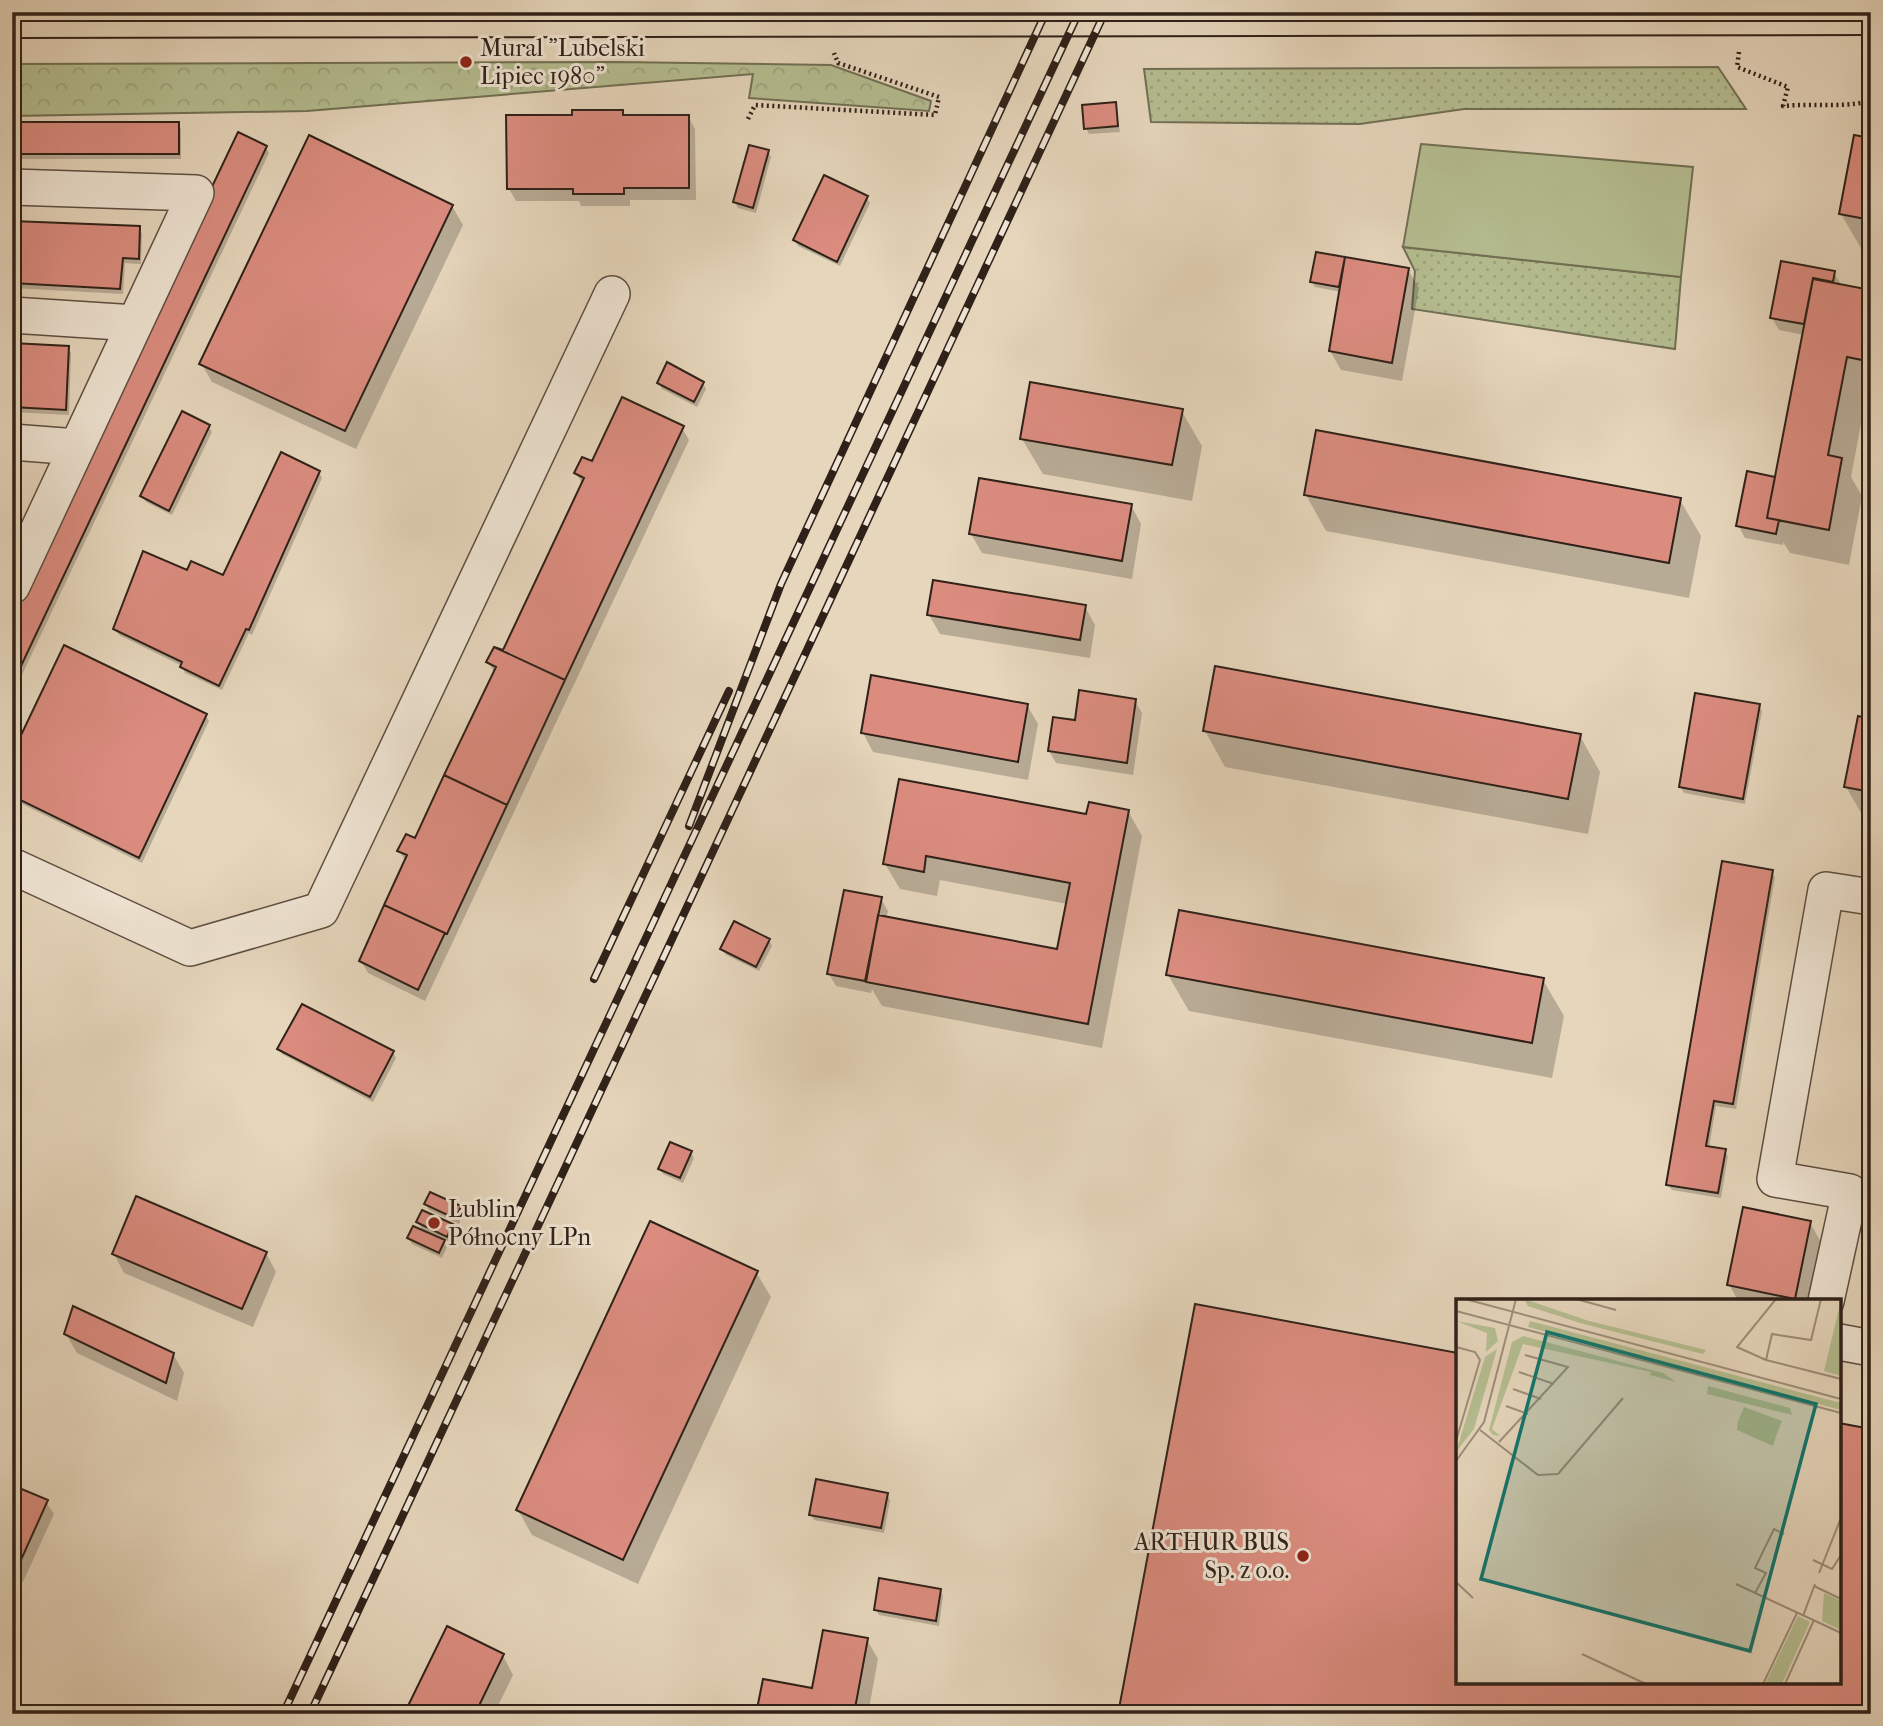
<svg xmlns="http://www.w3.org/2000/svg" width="1883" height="1726" font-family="'IM FELL French Canon',serif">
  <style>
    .forest { fill: url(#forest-crowns); stroke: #727055; stroke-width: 2 }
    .park { fill: url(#park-dots); stroke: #727055; stroke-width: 2 }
    .pitch { fill: #b5be91; stroke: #727055; stroke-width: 2 }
    .shadow { fill: #0003 }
    .building { fill: #db8c7f; stroke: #2f2119; stroke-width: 2 }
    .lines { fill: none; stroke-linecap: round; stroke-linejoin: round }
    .minor-casing { stroke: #5d4e42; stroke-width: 38 }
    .major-casing { stroke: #2f2119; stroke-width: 42 }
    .path { stroke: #2f2119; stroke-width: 4.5; stroke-dasharray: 2 3.5; stroke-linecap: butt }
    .minor { stroke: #efe4d3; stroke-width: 35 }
    .major { stroke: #e6d6bc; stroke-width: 38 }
    .rail-casing { stroke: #2f2119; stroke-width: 8 }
    .rail { stroke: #efe4d3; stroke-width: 5; stroke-dasharray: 16; stroke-linecap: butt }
    .poi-dot { fill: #8f2418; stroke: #efe4d3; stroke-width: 2.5 }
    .labels { text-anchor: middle; stroke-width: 6; stroke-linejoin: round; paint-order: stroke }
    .poi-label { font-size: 24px; fill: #2f2119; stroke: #efe4d3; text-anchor: start }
    .inset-road { fill: none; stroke: #9d8e7b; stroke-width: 2 }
    .view { fill: #0f766e; fill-opacity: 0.15; stroke: #0f766e; stroke-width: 3.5 }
    .inset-edge { fill: none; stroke: #2f2119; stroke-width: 3.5 }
  </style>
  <defs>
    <pattern id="forest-crowns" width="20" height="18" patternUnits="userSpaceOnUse" patternTransform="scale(1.75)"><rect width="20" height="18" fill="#b5be91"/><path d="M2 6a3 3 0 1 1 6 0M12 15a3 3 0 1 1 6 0" fill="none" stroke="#9ca37c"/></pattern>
    <pattern id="park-dots" width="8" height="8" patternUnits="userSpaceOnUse" patternTransform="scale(1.75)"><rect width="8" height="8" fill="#b5be91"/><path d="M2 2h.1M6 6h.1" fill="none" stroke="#9ca37c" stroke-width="1.8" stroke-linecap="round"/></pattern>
  </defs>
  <rect width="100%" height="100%" fill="#e6d6bc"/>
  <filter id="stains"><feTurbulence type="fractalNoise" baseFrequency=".00286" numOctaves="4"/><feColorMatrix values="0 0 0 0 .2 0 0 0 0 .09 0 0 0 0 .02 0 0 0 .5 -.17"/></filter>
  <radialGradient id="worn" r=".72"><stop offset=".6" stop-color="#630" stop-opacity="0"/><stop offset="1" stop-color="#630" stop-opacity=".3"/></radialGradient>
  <path class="forest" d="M618 62 831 65 931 101 929 111 749 98 753 74 307 111 12 116V64Z"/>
  <path class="park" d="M1718 67 1746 109H1464L1360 124 1151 122 1144 69Z
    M1403 247 1681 277 1675 349 1412 309 1415 271Z"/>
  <path class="pitch" d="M1421 144 1693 167 1681 277 1403 247Z"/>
  <path class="shadow" d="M1115 104 1120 132 1089 134 1086 128Z
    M622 112 625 117 688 116 695 129 696 200H630V206H581L579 201H516L509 189Z
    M12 124H178L181 129V159H12Z
    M1871 140V251L1862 250 1841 214Z
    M266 147 269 153 12 696V611Z
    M768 152 771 157 756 213 738 208 735 202Z
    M867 198 870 203 840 266 798 246 795 240Z
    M452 206 463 225 356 449 212 382 201 363Z
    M12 222 139 228 142 234 141 264 125 263 123 294 12 288Z
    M1344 259 1346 263 1408 270 1419 288 1402 381 1341 370 1330 351 1341 292 1315 287 1312 282Z
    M1782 263 1834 273 1842 286 1871 291V392H1867L1851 477 1862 496 1849 565 1790 553 1783 542V545L1745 538 1738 525 1776 482 1804 335 1779 330 1772 318Z
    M12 345 68 348 71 353 69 415 12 412Z
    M659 383H703L706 389 697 407 662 389Z
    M1181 410 1202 446 1192 501 1043 474 1022 439Z
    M209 427 212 432 172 515 146 502 142 496Z
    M682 428 689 440 425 1001 368 973 361 961 406 862 399 851 416 840 495 673 488 662 504 652 583 485 576 473Z
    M12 471 19 477 15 537H12Z
    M319 472 322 478 252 635 249 633 222 690 185 673 182 666 119 635 115 629 188 573 224 577Z
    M1306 495 1680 500 1701 536 1689 598 1326 531Z
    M1131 505 1141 524 1132 579 982 553 971 534Z
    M1085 607 1095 625 1090 658 940 634 929 615Z
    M65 647 206 716 209 721 142 863 12 799V758Z
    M1135 701 1142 713 1133 775 1056 763 1049 751 1077 722Z
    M1027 705 1038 724 1028 780 873 752 863 733Z
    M1759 706 1762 711 1745 804 1684 793 1680 787Z
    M1871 721V824L1867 823 1846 787Z
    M1205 731 1580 736 1600 772 1588 834 1225 767Z
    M1128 811 1142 836 1102 1048 882 1006 872 989 871 993 836 986 829 974 881 899 888 911 886 919 1059 951 1067 904 940 880 937 896 900 889 885 864 1088 816Z
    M1772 872 1775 877 1736 1109 1716 1106 1709 1148 1724 1151 1728 1156 1721 1198 1672 1190 1668 1185Z
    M769 940 772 946 759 971 726 955 722 949Z
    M1168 975 1543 980 1564 1016 1552 1078 1189 1011Z
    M279 1049 393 1052 396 1058 373 1102 282 1054Z
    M691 1153 694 1158 683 1183 663 1174 660 1169Z
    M426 1204 460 1208 463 1213 459 1224 429 1210Z
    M418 1222 452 1226 455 1231 450 1242 441 1237 447 1247 442 1258 412 1244 409 1238 424 1233Z
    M1810 1223 1821 1242 1808 1301H1738L1729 1284Z
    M266 1253 276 1272 253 1327 124 1273 114 1254Z
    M756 1272 771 1297 638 1584 532 1535 518 1510Z
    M66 1334 173 1354 184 1373 177 1401 77 1353Z
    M12 1487 46 1502 54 1514 23 1582 12 1577Z
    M887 1494 890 1500 884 1533 814 1520 811 1515Z
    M940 1590 943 1596 939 1626 879 1615 876 1610Z
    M867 1640 878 1659 868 1714H758L813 1690Z
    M503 1656 513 1675 494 1714H406Z"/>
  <path class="building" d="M1116 102 1118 126 1084 129 1082 105Z
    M572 110H623V115H689V188H624V194H573V189H507L506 115H572Z
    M12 122H179V154H12Z
    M238 132 267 146 12 685V607Z
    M309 135 453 205 345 431 199 364Z
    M1854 135 1871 138V220L1839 214Z
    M749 145 769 150 753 208 733 202Z
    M824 175 868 196 837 262 793 240Z
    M12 221 140 226 139 259 123 258 120 289 12 283Z
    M1316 252 1345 257 1339 287 1310 282Z
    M1345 257 1409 268 1392 363 1329 351Z
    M1781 261 1835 271 1833 282 1813 278 1804 324 1770 318Z
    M1813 279 1871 290V312L1862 360 1847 357 1828 455 1842 458 1829 530 1767 518Z
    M12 343 69 346 66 410 12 407Z
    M667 362 704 382 694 402 657 383Z
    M1030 382 1183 409 1172 465 1020 439Z
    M622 397 684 426 565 680 494 647 503 650 584 478 574 473 582 457 592 461Z
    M182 411 210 425 169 511 140 496Z
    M1316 430 1681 498 1669 563 1304 495Z
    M281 452 320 471 249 630 246 629 219 686 180 667 182 662 113 629 143 551 187 570 191 561 223 575Z
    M12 469H16L12 532Z
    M1747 471 1775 477 1767 518 1779 520 1776 534 1736 526Z
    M979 478 1132 504 1122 561 969 534Z
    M933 580 1086 605 1080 640 927 615Z
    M64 645 207 714 139 858 12 796V754Z
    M494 647 565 680 507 805 444 775 496 667 486 662Z
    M1215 666 1581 734 1568 799 1203 731Z
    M871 675 1028 704 1018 762 861 733Z
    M1079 690 1136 699 1127 763 1048 751 1053 717 1075 720Z
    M1695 693 1760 704 1743 799 1679 787Z
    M1858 716 1871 719V792L1844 787Z
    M444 775 507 805 447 934 384 905 407 855 397 851 406 834 415 838Z
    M899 779 1086 814 1089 802 1129 810 1088 1024 866 982 878 915 1057 949 1070 883 926 856 924 872 883 864Z
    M1722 861 1773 870 1733 1104 1714 1101 1706 1146 1726 1149 1718 1193 1666 1185Z
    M844 890 882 897 865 981 827 974Z
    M384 905 445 933 418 990 359 961Z
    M1179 910 1544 978 1532 1043 1166 975Z
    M734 921 770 939 756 967 720 949Z
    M302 1004 394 1051 370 1097 277 1049Z
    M670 1142 692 1151 680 1178 658 1169Z
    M430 1192 461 1206 456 1219 424 1204Z
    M136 1196 267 1252 242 1309 112 1254Z
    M1743 1207 1811 1221 1795 1299 1727 1285Z
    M422 1210 453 1224 447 1237 416 1222Z
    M650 1221 758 1271 623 1560 516 1510Z
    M413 1226 445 1240 439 1253 407 1238Z
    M1195 1304 1458 1353V1682H1839V1423L1871 1429V1714H1118Z
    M73 1306 174 1353 166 1383 64 1334Z
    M816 1479 888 1493 881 1528 809 1515Z
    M12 1485 48 1500 16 1571 12 1569Z
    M879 1578 941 1589 936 1621 874 1610Z
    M447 1626 504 1654 475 1714H404Z
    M823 1630 868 1638 854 1714H756L763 1679 812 1688Z"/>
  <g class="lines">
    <g class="minor-casing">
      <path id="minor" d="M12 187 196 193 12 586
        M12 315 135 323
        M12 442 77 447
        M12 866 190 948 321 910 612 294
        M1826 1301 1850 1192 1775 1179 1826 890 1871 897
        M1839 1342 1871 1348"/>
    </g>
    <g class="major-casing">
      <path id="major" d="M12 18 1871 15"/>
    </g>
    <path class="path" d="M1739 52 1737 67 1788 87 1783 106C1813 103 1842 108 1871 101
      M748 119 755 105 935 115 939 97 838 63 834 53"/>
    <use href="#minor" class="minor"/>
    <use href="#major" class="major"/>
    <g class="rail-casing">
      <path id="rail" d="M689 826 781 584 1046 12
        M594 979 729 691
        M283 1714 1079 12
        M310 1714 1105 12"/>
    </g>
    <use href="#rail" class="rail"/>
  </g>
  <g class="poi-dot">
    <circle cx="466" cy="62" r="7"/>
    <circle cx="434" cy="1223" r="7"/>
    <circle cx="1303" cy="1556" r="7"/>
  </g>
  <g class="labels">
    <g class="poi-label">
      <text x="480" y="56">Mural "Lubelski<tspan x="480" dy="28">Lipiec 1980"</tspan></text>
      <text x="448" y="1217">Lublin<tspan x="448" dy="28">Północny LPn</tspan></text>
      <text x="1289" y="1550" text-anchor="end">ARTHUR BUS<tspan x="1289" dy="28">Sp. z o.o.</tspan></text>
    </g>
  </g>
  <g transform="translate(1456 1299)">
    <rect width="385" height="385" fill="#e6d6bc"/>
    <path d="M68 0 133 22 250 51 247 55 124 24 72 7ZM0 22 39 29 42 42 30 53 31 34ZM74 22 385 104V111L72 28ZM41 50 18 130 0 153 29 58Z" fill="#b5be91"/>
    <path d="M67 37 207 74 220 83 194 76 195 73 67 45 36 130 44 137 37 136 33 131 56 43ZM368 294 385 302V331L366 322ZM342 317 354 323 326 385H309Z" fill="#b5be91"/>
    <path d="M385 1V77L368 72ZM252 87 334 109 336 116 251 95ZM282 122 320 137 317 147 281 131Z" fill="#b5be91"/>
    <path d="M288 108 326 122 320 137 282 122Z" fill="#b5be91"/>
    <path class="inset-road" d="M9 0 385 100M120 0 160 11M365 0 355 41 316 35 310 61 385 80M0 12 385 114M0 48 19 53 24 61 0 142M310 61 281 48 320 0M63 73 98 85M57 90 85 100M50 107 72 115M24 131 82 176 102 175 167 99M43 143 112 68 69 56M0 162 28 123 60 0M357 261 376 270 385 256M363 274 385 219M0 283 17 299M280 285 385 334M358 287 385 300M299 294 310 274 299 269 318 230 328 235M347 317 359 285M126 355 190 385M307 385 341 314M329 385 358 321"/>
    <path class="view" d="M91 33 360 105 294 352 25 280Z"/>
    <rect width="385" height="385" class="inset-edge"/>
  </g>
  <rect width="1883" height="1726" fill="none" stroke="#e6d6bc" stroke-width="42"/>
  <rect x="14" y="14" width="1855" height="1698" fill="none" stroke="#2f2119" stroke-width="3.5"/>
  <rect x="21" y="21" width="1841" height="1684" fill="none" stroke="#2f2119" stroke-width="2"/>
  <rect width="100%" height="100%" filter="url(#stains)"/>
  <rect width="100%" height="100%" fill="url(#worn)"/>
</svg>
